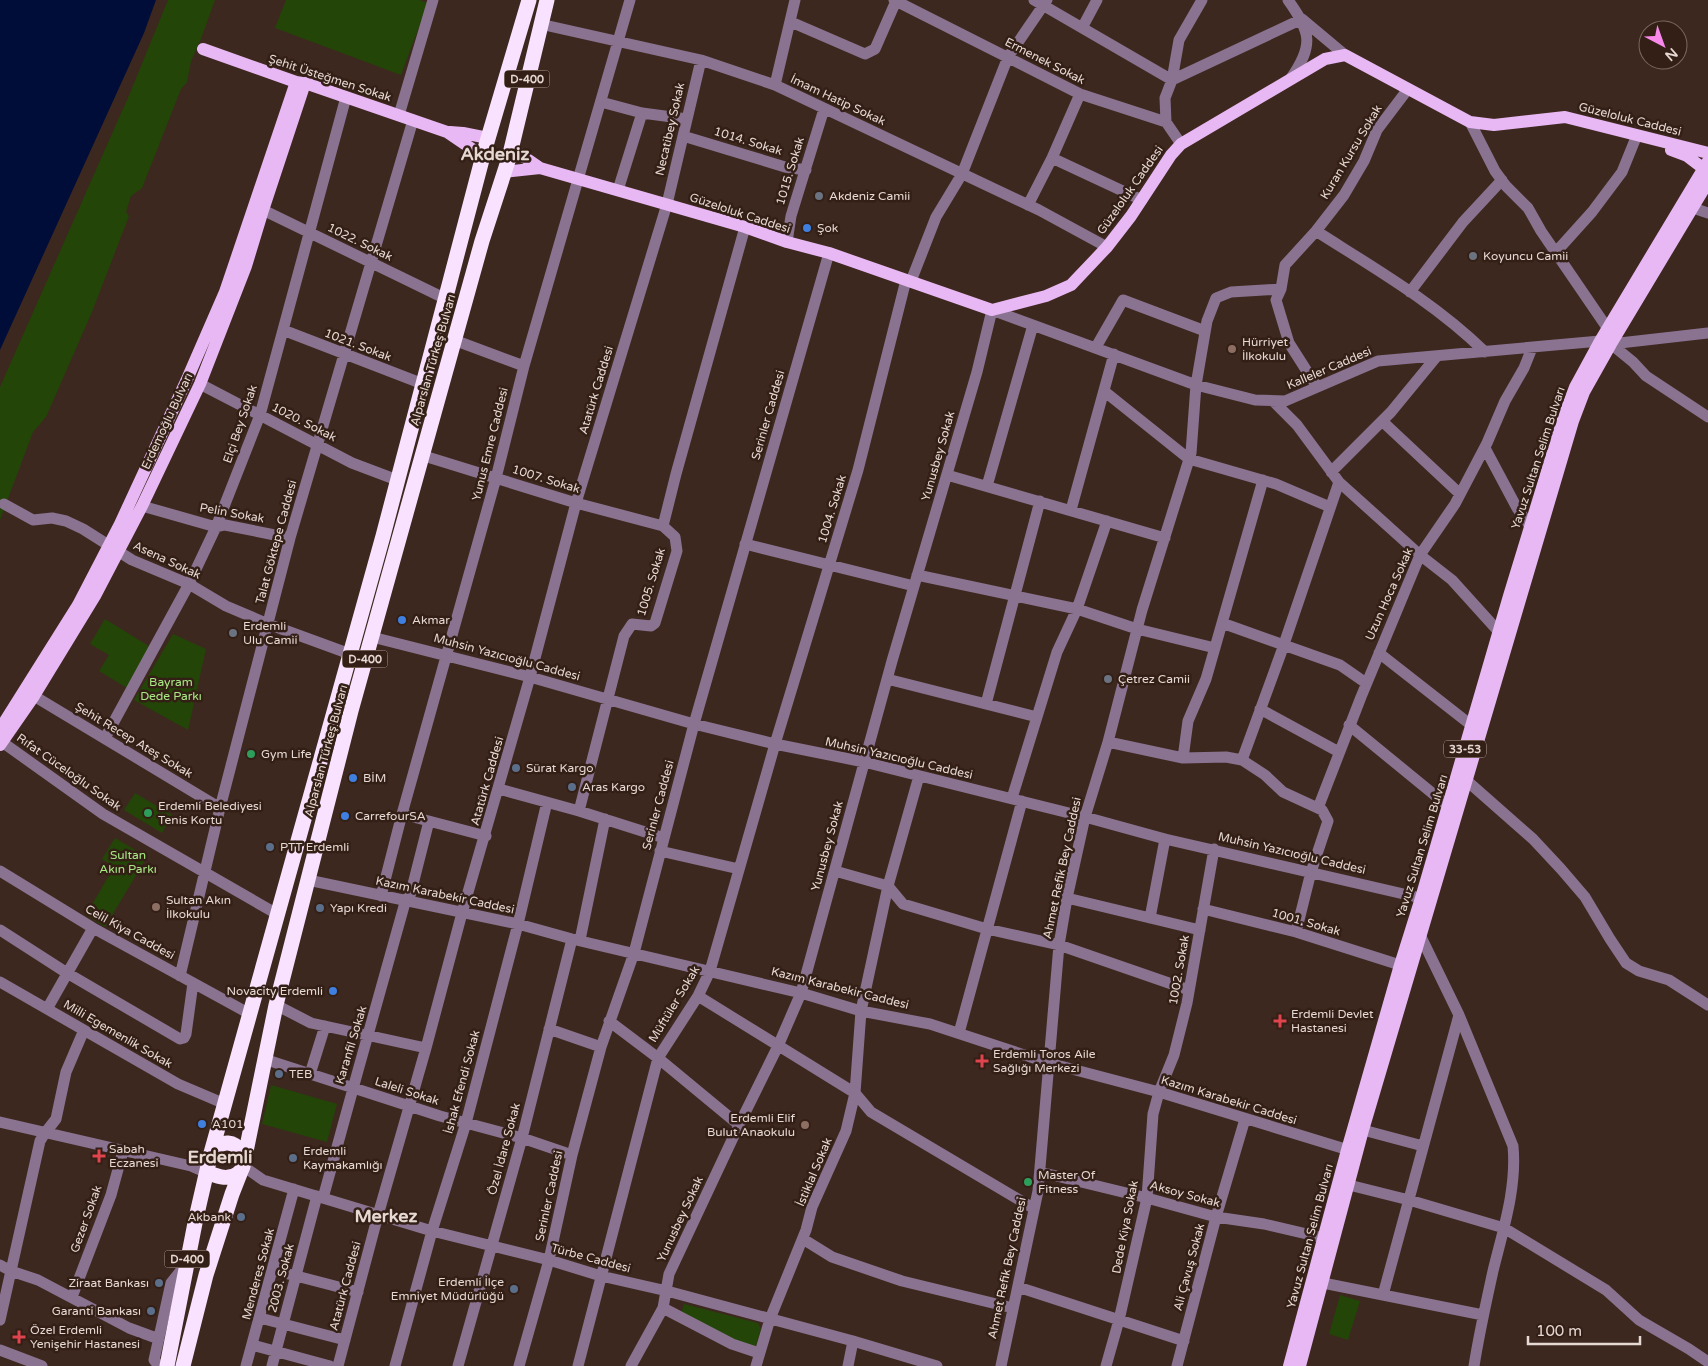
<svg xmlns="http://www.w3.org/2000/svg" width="1708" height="1366" font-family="'Varela Round',sans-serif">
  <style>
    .green { fill: #234507 }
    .water { fill: #000d39 }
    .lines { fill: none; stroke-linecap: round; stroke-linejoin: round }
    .minor { stroke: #8a7390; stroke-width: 11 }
    .major { stroke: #e8b8f4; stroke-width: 12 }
    .highway { stroke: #f9e2ff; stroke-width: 15 }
    .worship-dot { fill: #6b7280; stroke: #331f15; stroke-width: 2 }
    .shop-dot { fill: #3f7fe0; stroke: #331f15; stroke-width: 2 }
    .education-dot { fill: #8d6e63; stroke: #331f15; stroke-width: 2 }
    .leisure-dot { fill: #2e9e5b; stroke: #331f15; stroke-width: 2 }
    .service-dot { fill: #5c6f8a; stroke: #331f15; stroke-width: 2 }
    .health-dot { fill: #e0444e; stroke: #331f15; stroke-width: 2 }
    .labels { text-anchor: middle; stroke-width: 5; stroke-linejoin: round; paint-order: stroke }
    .shield { fill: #331f15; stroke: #b0a099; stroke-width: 1 }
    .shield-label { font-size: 11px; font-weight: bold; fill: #e6d8d2 }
    .street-label { font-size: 12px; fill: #e6d8d2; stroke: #331f15 }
    .poi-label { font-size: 12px; fill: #e6d8d2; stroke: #331f15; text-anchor: start }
    .park-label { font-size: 12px; fill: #a9e886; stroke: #331f15 }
    .district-label { font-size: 18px; font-weight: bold; fill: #e6d8d2; stroke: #331f15 }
  </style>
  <rect width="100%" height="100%" fill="#3d281f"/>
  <path class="green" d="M168 0H215L201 39 191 61 187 82 181 89 142 188 131 196 126 212 129 216 92 312 46 417 33 432 0 520V387L130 93Z
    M286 0H419L428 3 401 75 275 28Z
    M105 619 152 648 127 688 99 671 109 655 90 644Z
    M173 634 206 649 188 730 134 700Z
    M135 793 172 815 162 833 124 810Z
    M115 838 147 857 105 927 86 915 114 867 102 859Z
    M271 1085 337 1104 327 1142 262 1124Z
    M1340 1295 1360 1301 1348 1340 1329 1334Z
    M684 1304 758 1323 761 1329 755 1348 730 1339 681 1314Z"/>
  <path class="water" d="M0 0H156L144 33 0 350Z"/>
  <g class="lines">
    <path class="minor" d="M894 0 1080 94 1166 122 1181 144
      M1034 0 1172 80 1302 19 1345 55
      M1288 0C1311 32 1314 45 1291 78
      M791 22 865 54 875 49 896 1
      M540 24 701 60 775 85 1039 210 1107 247
      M1082 28 1097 0
      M775 85 795 0
      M601 102 642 113 687 119
      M399 115 433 0
      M1166 122 1165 98 1172 80 1179 40 1202 0
      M1470 122 1495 171 1506 186 1528 208 1541 231 1608 329
      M683 136 785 167 806 170
      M1052 158 1142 200
      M618 190 642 113
      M1028 205 1052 158 1080 94
      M1693 208 1708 213
      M263 210 446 299
      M1316 231C1374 268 1435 303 1485 352
      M787 242 791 216 824 109
      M1556 252 1592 212 1622 172 1637 135
      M911 281 936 217 962 174 1008 57 1047 0
      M1410 292 1463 222 1502 180
      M283 330 423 384
      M454 340 524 366
      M1611 344 1633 362 1646 376 1708 417
      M1611 344 1708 333
      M1096 347 1123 300 1205 331
      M200 384 352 463 397 480
      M1317 387 1289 343 1276 300 1281 289 1285 265 1316 231 1344 195 1364 161 1377 130 1408 89
      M1104 391 1189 459 1276 484 1330 507
      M1273 401 1297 425 1339 482 1420 555 1452 580 1499 632
      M1382 421 1460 494
      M1485 448 1517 508 1530 526
      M421 455 576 503 663 526
      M1331 472 1391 412 1437 356
      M947 475 1165 538
      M987 486 1033 325
      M4 504 33 520 52 518 66 521 83 529 132 560 189 584 226 606 268 624 350 654
      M142 506 216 527 225 525 290 538
      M1071 510 1114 354
      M745 544 914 586
      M917 575 1077 609 1137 629 1215 648
      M1222 623 1340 665 1366 683
      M372 637 530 677 694 724 775 744 864 762 1085 817 1165 839 1421 898
      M1379 653 1471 725
      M887 679 1037 717
      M34 696 220 808
      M986 704 1040 501
      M1260 709 1339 752
      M1349 725 1448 806
      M105 738 189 584 216 527 260 415 346 97
      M2 742 103 814 277 914
      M1108 742 1183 758 1226 757 1242 760 1265 775 1283 792 1322 810 1328 821 1311 872 1296 932
      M1183 758 1188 721 1206 679 1263 480
      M1242 760 1281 653 1339 482
      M1466 780 1533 839 1561 869 1585 897 1610 939 1626 963 1639 971 1669 980 1708 1005
      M499 789 579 811 664 838
      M1012 798 1057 652 1077 609 1107 521
      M1318 808 1361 697 1420 555 1455 504 1487 443 1505 401 1524 368 1532 348
      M579 811 624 636 632 624 651 626 655 623 677 551 675 537 663 526 676 474 745 227
      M402 814 486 836
      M660 851 739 869
      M0 871 93 928 250 1014
      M835 871 888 886 903 904 987 929 1059 945 1189 990
      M308 880 518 924 572 939 801 993 861 1011 930 1024 1049 1063 1159 1092 1355 1152
      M381 896 402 814 496 478 524 366 630 0
      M1067 898 1200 930
      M409 900 429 821
      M1203 909 1296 932 1400 965
      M1150 918 1165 839
      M0 930 67 973 180 1039 184 1038 186 1034 193 983
      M1421 937 1459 1015 1513 1146C1517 1188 1503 1230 1493 1271 1486 1303 1479 1334 1474 1366
      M580 940 605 819
      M180 976 220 808 290 538 413 120
      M0 982 178 1084 225 1104
      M698 996 855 1093 871 1112 1033 1208
      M276 1005 311 1023 426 1048
      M47 1009 93 928
      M609 1021 658 1058 739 1125
      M549 1029 601 1047
      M959 1033 1022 801
      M264 1059 440 1116 522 1138 572 1155
      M310 1074 325 1026
      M0 1122 191 1166 207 1173
      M1363 1130 1423 1146
      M243 1166 263 1180 432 1231 549 1260 601 1276 667 1291 853 1341 937 1366
      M1040 1172 1147 1198 1216 1217 1264 1224 1324 1238
      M1349 1185 1409 1200 1504 1228 1606 1290 1639 1320 1689 1349 1708 1362
      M323 1198C350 1098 378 999 406 899
      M803 1239 832 1257 902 1281 1013 1308
      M0 1265 11 1271 38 1280 129 1328 159 1339
      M273 1270 358 1292
      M1323 1283 1483 1315
      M1018 1287 1184 1341
      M1383 1295 1459 1015
      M72 1297 111 1195 123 1151
      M663 1308 732 1344 759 1353
      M260 1318 345 1340
      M0 1320 40 1141 45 1133 56 1119 66 1072 84 1030
      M252 1345 330 1366
      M0 1350 42 1366
      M159 1366 154 1360 171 1283 186 1264
      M246 1366 294 1189
      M272 1366 317 1196
      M338 1366 378 1215 426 1048 462 913 530 677 576 503 667 204 701 60
      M395 1366 432 1231 466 1123 518 924 547 802
      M458 1366 522 1138 572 939
      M519 1366 549 1260 572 1155 601 1047 634 953 694 724 829 253
      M578 1366 658 1058 698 996 710 971 775 744 858 470 906 280
      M631 1366 663 1308 669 1274 739 1125 778 1046 801 993 892 661 977 372 992 310 1196 385 1255 400 1285 401 1378 361 1600 341
      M756 1366 770 1319 806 1230 812 1207 846 1131 855 1093 861 1011 888 886 919 776
      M848 1366 853 1341
      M1001 1366 1038 1191 1059 945 1067 898 1085 817 1108 742 1142 610 1191 453 1196 385 1207 321 1216 298 1231 292 1281 289
      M1106 1366 1119 1320 1147 1198 1153 1114 1159 1092 1174 1055 1187 1003 1214 849
      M1177 1366 1216 1217 1245 1119"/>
    <path class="major" d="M203 49 296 82 308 84 447 132 475 151 482 162
      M450 132 463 133 488 138
      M1671 150 1687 156 1708 172
      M540 168 745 227 787 242 829 253 992 310 1046 296 1071 285 1107 247 1131 216 1171 155 1181 144 1325 59 1345 55 1470 122 1494 125 1565 117 1708 153
      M504 172 540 168 511 148
      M0 729 78 605 120 524 188 377 225 292 296 82
      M0 745 34 696 95 596 142 506 200 384 246 266 263 210 305 83
      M1289 1366 1347 1150 1400 965 1421 898 1509 596 1563 419 1575 387 1600 341 1708 161
      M1300 1366 1363 1130 1573 421 1584 392 1611 344 1708 182"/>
    <path class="highway" d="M207 1173C214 1174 222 1179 229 1177 261 1172 234 1122 211 1153
      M167 1366 196 1218 211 1153 383 536 484 152 529 0
      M183 1366 206 1275 232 1194 243 1166 276 1005 351 711 482 241 509 158 547 0"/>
  </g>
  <g class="worship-dot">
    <circle cx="819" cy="196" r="5"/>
    <circle cx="1473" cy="256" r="5"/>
    <circle cx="233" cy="633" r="5"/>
    <circle cx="1108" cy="679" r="5"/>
  </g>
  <g class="shop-dot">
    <circle cx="807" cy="228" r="5"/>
    <circle cx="402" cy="620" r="5"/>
    <circle cx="353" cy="778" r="5"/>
    <circle cx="345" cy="816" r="5"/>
    <circle cx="333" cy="991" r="5"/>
    <circle cx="202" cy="1124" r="5"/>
  </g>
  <g class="education-dot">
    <circle cx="1232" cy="349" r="5"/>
    <circle cx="156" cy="907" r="5"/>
    <circle cx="805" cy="1125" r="5"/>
  </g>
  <g class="leisure-dot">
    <circle cx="251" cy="754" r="5"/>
    <circle cx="148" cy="813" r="5"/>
    <circle cx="1028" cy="1182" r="5"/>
  </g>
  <g class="service-dot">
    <circle cx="516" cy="768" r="5"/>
    <circle cx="572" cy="787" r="5"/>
    <circle cx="270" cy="847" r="5"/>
    <circle cx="320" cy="908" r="5"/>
    <circle cx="279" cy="1074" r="5"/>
    <circle cx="293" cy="1158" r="5"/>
    <circle cx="241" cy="1217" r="5"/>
    <circle cx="159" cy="1283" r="5"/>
    <circle cx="514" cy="1289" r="5"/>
    <circle cx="151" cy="1311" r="5"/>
  </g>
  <g class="health-dot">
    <path d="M1277.5 1013.5h5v5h5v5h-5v5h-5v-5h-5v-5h5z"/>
    <path d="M979.5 1053.5h5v5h5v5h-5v5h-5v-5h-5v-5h5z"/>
    <path d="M96.5 1148.5h5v5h5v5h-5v5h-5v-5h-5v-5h5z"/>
    <path d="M16.5 1329.5h5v5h5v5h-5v5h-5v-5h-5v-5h5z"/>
  </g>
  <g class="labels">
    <g class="shield">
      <rect x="504.5" y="70.5" width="45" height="17" rx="4"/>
      <rect x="342.5" y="650.5" width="45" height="17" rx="4"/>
      <rect x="1444" y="740.5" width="42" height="17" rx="4"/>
      <rect x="164.5" y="1250.5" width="45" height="17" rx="4"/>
    </g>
    <g class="shield-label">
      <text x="527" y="83">D-400</text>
      <text x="365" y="663">D-400</text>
      <text x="1465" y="753">33-53</text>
      <text x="187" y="1263">D-400</text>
    </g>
    <g class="street-label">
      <text transform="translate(1045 61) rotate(27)" y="4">Ermenek Sokak</text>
      <text transform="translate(330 78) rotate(18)" y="4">Şehit Üsteğmen Sokak</text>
      <text transform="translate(838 100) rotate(25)" y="4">İmam Hatip Sokak</text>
      <text transform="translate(1630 119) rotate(14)" y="4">Güzeloluk Caddesi</text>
      <text transform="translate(670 129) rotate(-77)" y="4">Necatibey Sokak</text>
      <text transform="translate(748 141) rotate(17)" y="4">1014. Sokak</text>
      <text transform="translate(1351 152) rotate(-59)" y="4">Kuran Kursu Sokak</text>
      <text transform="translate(790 171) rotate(-73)" y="4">1015. Sokak</text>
      <text transform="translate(1130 190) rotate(-55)" y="4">Güzeloluk Caddesi</text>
      <text transform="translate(740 213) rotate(18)" y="4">Güzeloluk Caddesi</text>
      <text transform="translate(360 242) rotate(26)" y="4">1022. Sokak</text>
      <text transform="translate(358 345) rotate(21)" y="4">1021. Sokak</text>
      <text transform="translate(433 360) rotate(-74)" y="4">Alparslan Türkeş Bulvarı</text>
      <text transform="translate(1329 368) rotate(-23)" y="4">Kalleler Caddesi</text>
      <text transform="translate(596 390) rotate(-73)" y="4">Atatürk Caddesi</text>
      <text transform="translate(768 415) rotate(-74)" y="4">Serinler Caddesi</text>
      <text transform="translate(167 421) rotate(-65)" y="4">Erdemoğlu Bulvarı</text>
      <text transform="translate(304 422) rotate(27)" y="4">1020. Sokak</text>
      <text transform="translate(240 424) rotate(-71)" y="4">Elçi Bey Sokak</text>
      <text transform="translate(490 444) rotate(-76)" y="4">Yunus Emre Caddesi</text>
      <text transform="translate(938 456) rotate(-74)" y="4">Yunusbey Sokak</text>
      <text transform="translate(1538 458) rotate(-72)" y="4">Yavuz Sultan Selim Bulvarı</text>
      <text transform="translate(546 479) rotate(17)" y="4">1007. Sokak</text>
      <text transform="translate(832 509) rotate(-73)" y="4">1004. Sokak</text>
      <text transform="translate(232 513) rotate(10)" y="4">Pelin Sokak</text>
      <text transform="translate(276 542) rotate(-75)" y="4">Talat Göktepe Caddesi</text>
      <text transform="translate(167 560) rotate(25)" y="4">Asena Sokak</text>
      <text transform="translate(651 582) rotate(-73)" y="4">1005. Sokak</text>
      <text transform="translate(1389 594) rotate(-66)" y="4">Uzun Hoca Sokak</text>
      <text transform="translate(507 657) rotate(15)" y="4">Muhsin Yazıcıoğlu Caddesi</text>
      <text transform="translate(134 740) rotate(31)" y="4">Şehit Recep Ateş Sokak</text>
      <text transform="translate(326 751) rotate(-75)" y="4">Alparslan Türkeş Bulvarı</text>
      <text transform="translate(899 758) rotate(13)" y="4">Muhsin Yazıcıoğlu Caddesi</text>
      <text transform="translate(69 772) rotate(35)" y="4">Rıfat Cüceloğlu Sokak</text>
      <text transform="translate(487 781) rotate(-74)" y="4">Atatürk Caddesi</text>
      <text transform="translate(658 805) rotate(-75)" y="4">Serinler Caddesi</text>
      <text transform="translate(827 846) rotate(-75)" y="4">Yunusbey Sokak</text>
      <text transform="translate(1422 846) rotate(-73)" y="4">Yavuz Sultan Selim Bulvarı</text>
      <text transform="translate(1292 853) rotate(13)" y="4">Muhsin Yazıcıoğlu Caddesi</text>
      <text transform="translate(1062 868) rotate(-78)" y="4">Ahmet Refik Bey Caddesi</text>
      <text transform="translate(445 895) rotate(12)" y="4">Kazım Karabekir Caddesi</text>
      <text transform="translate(1306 922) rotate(16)" y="4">1001. Sokak</text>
      <text transform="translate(130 932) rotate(29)" y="4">Celil Kiya Caddesi</text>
      <text transform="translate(1179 970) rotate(-80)" y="4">1002. Sokak</text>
      <text transform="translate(840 988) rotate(14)" y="4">Kazım Karabekir Caddesi</text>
      <text transform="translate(674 1004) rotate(-59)" y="4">Müftüler Sokak</text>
      <text transform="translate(118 1034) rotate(30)" y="4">Milli Egemenlik Sokak</text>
      <text transform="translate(351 1045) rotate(-73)" y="4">Karanfil Sokak</text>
      <text transform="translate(462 1082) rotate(-75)" y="4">İshak Efendi Sokak</text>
      <text transform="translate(407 1091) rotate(18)" y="4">Laleli Sokak</text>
      <text transform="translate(1229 1100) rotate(17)" y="4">Kazım Karabekir Caddesi</text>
      <text transform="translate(504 1149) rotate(-75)" y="4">Özel İdare Sokak</text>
      <text transform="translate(814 1172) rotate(-67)" y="4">İstiklal Sokak</text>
      <text transform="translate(1185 1194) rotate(15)" y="4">Aksoy Sokak</text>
      <text transform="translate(549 1196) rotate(-78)" y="4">Serinler Caddesi</text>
      <text transform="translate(86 1219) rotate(-70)" y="4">Gezer Sokak</text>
      <text transform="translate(680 1219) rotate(-65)" y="4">Yunusbey Sokak</text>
      <text transform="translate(1125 1227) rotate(-79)" y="4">Dede Kiya Sokak</text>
      <text transform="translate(1310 1236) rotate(-75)" y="4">Yavuz Sultan Selim Bulvarı</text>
      <text transform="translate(591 1258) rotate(15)" y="4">Türbe Caddesi</text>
      <text transform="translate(1189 1267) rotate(-75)" y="4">Ali Çavuş Sokak</text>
      <text transform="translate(1007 1268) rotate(-78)" y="4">Ahmet Refik Bey Caddesi</text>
      <text transform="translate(258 1274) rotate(-75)" y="4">Menderes Sokak</text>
      <text transform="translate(281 1278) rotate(-75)" y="4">2003. Sokak</text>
      <text transform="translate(345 1286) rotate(-75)" y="4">Atatürk Caddesi</text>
    </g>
    <g class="poi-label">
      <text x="829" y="200">Akdeniz Camii</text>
      <text x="817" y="232">Şok</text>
      <text x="1483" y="260">Koyuncu Camii</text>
      <text x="1242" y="346">Hürriyet<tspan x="1242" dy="14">İlkokulu</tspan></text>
      <text x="412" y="624">Akmar</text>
      <text x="243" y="630">Erdemli<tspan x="243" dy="14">Ulu Camii</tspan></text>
      <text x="1118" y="683">Çetrez Camii</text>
      <text x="261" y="758">Gym Life</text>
      <text x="526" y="772">Sürat Kargo</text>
      <text x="363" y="782">BİM</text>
      <text x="582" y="791">Aras Kargo</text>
      <text x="158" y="810">Erdemli Belediyesi<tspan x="158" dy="14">Tenis Kortu</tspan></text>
      <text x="355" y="820">CarrefourSA</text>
      <text x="280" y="851">PTT Erdemli</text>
      <text x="166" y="904">Sultan Akın<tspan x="166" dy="14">İlkokulu</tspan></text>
      <text x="330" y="912">Yapı Kredi</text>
      <text x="323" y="995" text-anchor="end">Novacity Erdemli</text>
      <text x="1291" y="1018">Erdemli Devlet<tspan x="1291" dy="14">Hastanesi</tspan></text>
      <text x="993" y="1058">Erdemli Toros Aile<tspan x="993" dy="14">Sağlığı Merkezi</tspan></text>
      <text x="289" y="1078">TEB</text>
      <text x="795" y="1122" text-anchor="end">Erdemli Elif<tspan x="795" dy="14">Bulut Anaokulu</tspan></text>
      <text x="212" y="1128">A101</text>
      <text x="109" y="1153">Sabah<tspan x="109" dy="14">Eczanesi</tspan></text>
      <text x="303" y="1155">Erdemli<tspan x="303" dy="14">Kaymakamlığı</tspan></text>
      <text x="1038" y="1179">Master Of<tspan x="1038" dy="14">Fitness</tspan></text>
      <text x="231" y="1221" text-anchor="end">Akbank</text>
      <text x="504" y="1286" text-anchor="end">Erdemli İlçe<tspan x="504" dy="14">Emniyet Müdürlüğü</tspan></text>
      <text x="149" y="1287" text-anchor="end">Ziraat Bankası</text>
      <text x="141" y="1315" text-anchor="end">Garanti Bankası</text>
      <text x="30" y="1334">Özel Erdemli<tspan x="30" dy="14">Yenişehir Hastanesi</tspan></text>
    </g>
    <g class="park-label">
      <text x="171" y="686">Bayram<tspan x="171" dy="14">Dede Parkı</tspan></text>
      <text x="128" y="859">Sultan<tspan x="128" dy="14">Akın Parkı</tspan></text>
    </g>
    <g class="district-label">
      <text x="495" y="160">Akdeniz</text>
      <text x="220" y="1163">Erdemli</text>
      <text x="386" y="1222">Merkez</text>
    </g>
  </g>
  <g transform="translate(1663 45) rotate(139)"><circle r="24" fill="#331f15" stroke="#7b6961"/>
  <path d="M0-4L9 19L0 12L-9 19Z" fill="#f888e9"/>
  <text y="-8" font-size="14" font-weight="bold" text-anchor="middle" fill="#e6d8d2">N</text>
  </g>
  <path d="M1528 1336v8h112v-8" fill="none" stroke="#e6d8d2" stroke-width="2.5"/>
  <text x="1536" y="1336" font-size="15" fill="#e6d8d2" stroke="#331f15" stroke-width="4" paint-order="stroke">100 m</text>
</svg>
